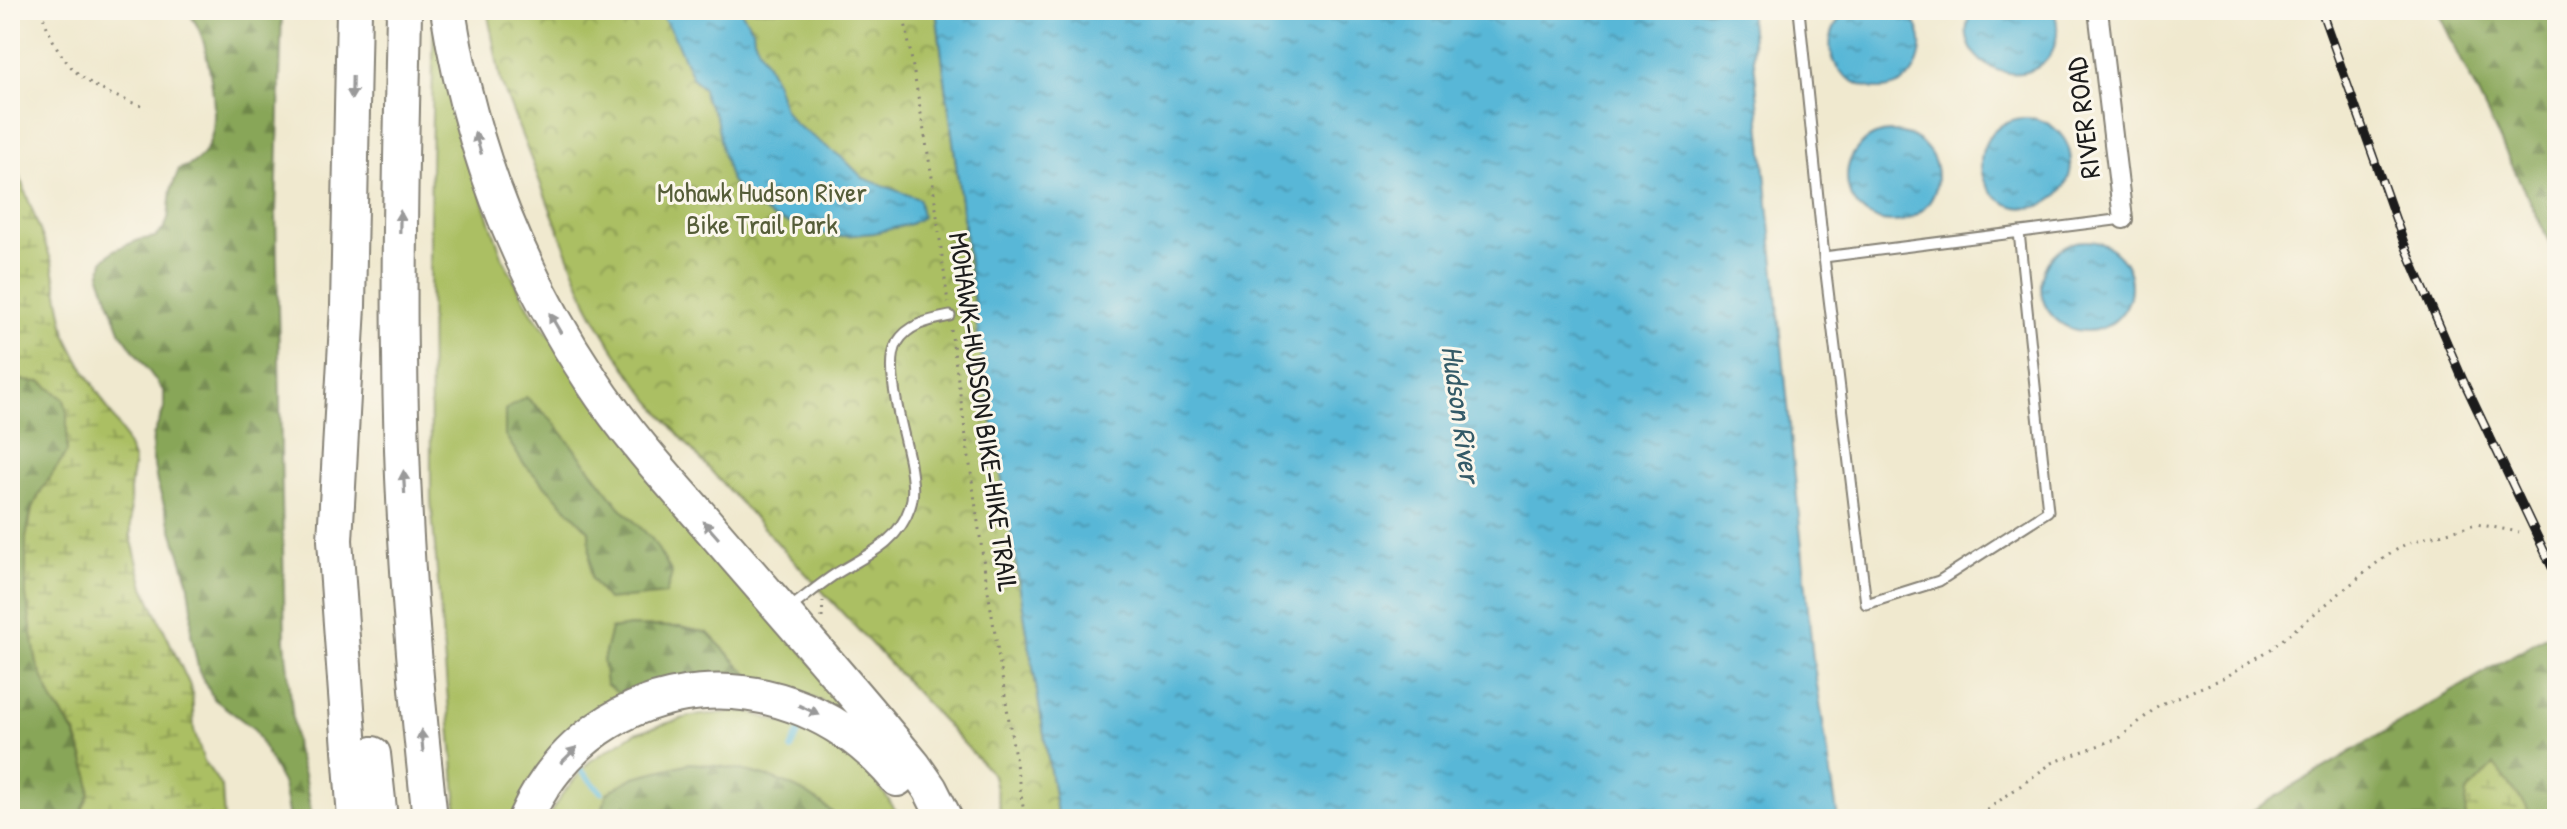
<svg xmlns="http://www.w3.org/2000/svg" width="2567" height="829" font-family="'Patrick Hand',sans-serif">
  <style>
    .green { fill: #abbf63; stroke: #646e40; stroke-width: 2 }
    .forest { fill: url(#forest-firs); stroke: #52613a; stroke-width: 2 }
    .wetland { fill: url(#wetland-marsh); stroke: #646e40; stroke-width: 2 }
    .park { fill: url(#park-crowns); stroke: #646e40; stroke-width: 2 }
    .water { fill: url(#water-ripples); stroke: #3a6a7a; stroke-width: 2 }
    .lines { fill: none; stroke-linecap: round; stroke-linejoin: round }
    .stream { stroke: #59b7d7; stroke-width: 6 }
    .lane-casing { stroke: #868276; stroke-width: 13 }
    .street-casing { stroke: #868276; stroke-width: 22 }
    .highway-casing { stroke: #868276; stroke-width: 38 }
    .path { stroke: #868276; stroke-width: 3; stroke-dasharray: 2 6; stroke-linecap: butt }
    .lane { stroke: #fff; stroke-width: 9 }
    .street { stroke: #fff; stroke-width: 18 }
    .highway { stroke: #fff; stroke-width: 34 }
    .rail-casing { stroke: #1c1c1c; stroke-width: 9 }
    .rail { stroke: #fbf7ec; stroke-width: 6; stroke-dasharray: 18; stroke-linecap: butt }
    .oneway { fill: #999 }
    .labels { text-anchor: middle; stroke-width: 6; stroke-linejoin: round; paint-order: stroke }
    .street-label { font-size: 28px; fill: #1c1c1c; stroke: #fbf7ec }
    .park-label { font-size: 28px; fill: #555d38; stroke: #fbf7ec }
    .water-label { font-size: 30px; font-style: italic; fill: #345a67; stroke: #fbf7ec }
  </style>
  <defs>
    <pattern id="forest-firs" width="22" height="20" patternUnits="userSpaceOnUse" patternTransform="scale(2)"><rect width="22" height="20" fill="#88a659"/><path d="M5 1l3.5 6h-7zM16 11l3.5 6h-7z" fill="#6e8649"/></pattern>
    <pattern id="wetland-marsh" width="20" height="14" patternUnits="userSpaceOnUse" patternTransform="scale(2)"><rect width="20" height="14" fill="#abbf63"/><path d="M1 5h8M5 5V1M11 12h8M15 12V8" fill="none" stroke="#8a9a51"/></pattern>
    <pattern id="park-crowns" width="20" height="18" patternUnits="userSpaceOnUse" patternTransform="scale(2)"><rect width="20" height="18" fill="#abbf63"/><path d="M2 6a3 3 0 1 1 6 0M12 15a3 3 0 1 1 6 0" fill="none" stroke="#8a9a51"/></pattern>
    <pattern id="water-ripples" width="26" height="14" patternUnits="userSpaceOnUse" patternTransform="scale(2)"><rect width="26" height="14" fill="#59b7d7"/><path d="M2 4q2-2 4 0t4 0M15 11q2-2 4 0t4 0" fill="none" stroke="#4994ae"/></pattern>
  </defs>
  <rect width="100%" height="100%" fill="#fbf7ec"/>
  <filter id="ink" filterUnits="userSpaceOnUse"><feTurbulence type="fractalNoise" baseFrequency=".0125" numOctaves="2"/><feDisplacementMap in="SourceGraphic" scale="16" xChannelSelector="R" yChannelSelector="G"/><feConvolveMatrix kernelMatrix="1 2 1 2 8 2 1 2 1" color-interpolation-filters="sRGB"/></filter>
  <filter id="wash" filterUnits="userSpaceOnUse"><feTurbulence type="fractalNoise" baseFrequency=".006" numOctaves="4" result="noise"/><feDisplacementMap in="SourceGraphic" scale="32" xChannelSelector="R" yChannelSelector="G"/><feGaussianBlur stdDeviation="1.8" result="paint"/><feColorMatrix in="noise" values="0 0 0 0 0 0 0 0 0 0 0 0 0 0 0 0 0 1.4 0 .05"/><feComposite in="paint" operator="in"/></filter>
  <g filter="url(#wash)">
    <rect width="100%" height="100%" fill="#f0e9cf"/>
    <path class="green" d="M434 10 484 203 503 259 532 313 854 716 790 688 752 679 708 633 660 626 611 629 658 688 512 819H458L431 500 430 218Z
      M746 711C776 721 826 735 851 754 871 771 887 797 901 819H546L563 793 589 762 635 733 691 716Z"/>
    <path class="forest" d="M186 10H282L276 212 285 641 296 750 304 775 312 819H289L283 785 254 729 214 699 199 672 191 634 192 608 188 580 157 483 152 454 153 436 164 409V392L121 333 100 276 103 261 114 250 139 240 155 237 164 229 168 219 171 190 179 169C222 158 216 108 210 73 206 50 203 28 186 10Z
      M2437 10H2557V258Z
      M10 375 25 381 42 382 64 399 67 411V452L41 491 31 511 26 538 53 701 75 734 89 775V795L78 819H10Z
      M526 397 551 419 620 507 652 539 672 573 666 594 607 600 591 578 589 531 523 463 505 435V410Z
      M630 626 680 627 708 633 752 679 670 686 620 695 606 684 603 660 611 629Z
      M2557 629V819H2238Z
      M690 763C743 767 802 780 839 819H600L607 793 634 777Z"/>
    <path class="wetland" d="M10 82 17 98 11 131 17 170 52 262 66 335 78 359 123 434 134 461 130 490 131 537 144 587 192 690 194 730 204 761 222 787 224 819H78L89 795V775L76 734 53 701 37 664 26 595V538L32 510 41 491 67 452V411L64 399 42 382 25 381 10 375Z
      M2494 765 2527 807 2529 819H2465L2467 792Z"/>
    <path class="park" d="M487 10H936L979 341 1058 819H1002L993 775C919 695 845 615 770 535 704 463 632 392 587 303L501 82Z"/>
    <path class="water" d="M658 10H740L753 29 754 38 775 80 784 109 795 124 844 159 863 178 919 199 922 217 910 224 874 233 834 237 776 219 750 203 731 181 722 151 716 117 704 97 703 89 692 77 673 34Z
      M936 10H1749L1813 659 1838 819H1058L979 341Z
      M1847 10H1905C1918 23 1924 38 1920 55 1903 127 1788 71 1847 10Z
      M1972 10H2053C2058 20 2058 30 2056 40 2042 102 1943 69 1972 10Z
      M1981 163a45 45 0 1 1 90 0a45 45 0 1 1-90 0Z
      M1847 177a45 45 0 1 1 90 0a45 45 0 1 1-90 0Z
      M2041 286a45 45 0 1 1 90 0a45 45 0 1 1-90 0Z"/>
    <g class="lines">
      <path class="stream" d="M791 749 803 723
        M578 767 601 792"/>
    </g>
  </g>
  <g filter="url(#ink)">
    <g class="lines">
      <g class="lane-casing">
        <path id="lane" d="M1799 10 1824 257 2123 219
          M1824 257 1866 604 1939 581 2048 511 2019 232
          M790 608C805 597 819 585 834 575 864 556 898 544 910 507 915 493 912 479 910 464 905 435 883 369 897 343 908 324 930 320 950 316"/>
      </g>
      <g class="street-casing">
        <path id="street" d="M2098 10 2123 219"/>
      </g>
      <g class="highway-casing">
        <path id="highway" d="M354 10 348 306 335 540 355 819
          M404 10C402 125 398 240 400 355 401 510 413 665 430 819
          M448 10C469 143 516 268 591 380 623 429 662 473 701 517 772 600 845 681 914 766L930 789 945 819
          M373 754 380 819
          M525 819C596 663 791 651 897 779"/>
      </g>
      <path class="path" d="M41 10C60 70 87 88 145 107
        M903 10 932 177 948 303
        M951 330 985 572 1025 819
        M822 618 823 601
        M1974 819 2052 763 2121 737 2159 705 2224 678 2271 649 2378 562 2407 543 2476 524 2519 532"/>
      <use href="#lane" class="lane"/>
      <use href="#street" class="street"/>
      <use href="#highway" class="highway"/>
      <g class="rail-casing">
        <path id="rail" d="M2321 10 2404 243 2463 380 2557 578"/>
      </g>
      <use href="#rail" class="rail"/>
    </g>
    <defs><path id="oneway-solid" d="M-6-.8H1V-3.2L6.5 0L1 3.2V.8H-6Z" transform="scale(2)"/></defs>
    <g class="oneway">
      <use href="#oneway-solid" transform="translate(352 88) rotate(91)"/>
      <use href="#oneway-solid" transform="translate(478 143) rotate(-107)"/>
      <use href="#oneway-solid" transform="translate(400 222) rotate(-89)"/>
      <use href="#oneway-solid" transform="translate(555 323) rotate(-120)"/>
      <use href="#oneway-solid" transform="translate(404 482) rotate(-93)"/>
      <use href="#oneway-solid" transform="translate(711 530) rotate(-131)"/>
      <use href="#oneway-solid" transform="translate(809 710) rotate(25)"/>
      <use href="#oneway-solid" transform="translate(422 741) rotate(-95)"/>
      <use href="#oneway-solid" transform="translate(569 755) rotate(-45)"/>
    </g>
  </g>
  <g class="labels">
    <g class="street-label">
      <text transform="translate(2083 118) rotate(-97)" y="10">RIVER ROAD</text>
      <text transform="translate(984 412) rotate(82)" y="10">MOHAWK-HUDSON BIKE-HIKE TRAIL</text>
    </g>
    <g class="park-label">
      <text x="762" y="202">Mohawk Hudson River<tspan x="762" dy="32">Bike Trail Park</tspan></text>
    </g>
    <g class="water-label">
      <text transform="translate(1461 414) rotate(82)" y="10">Hudson River</text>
    </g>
  </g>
  <rect width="2567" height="829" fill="none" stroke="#fbf7ec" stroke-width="40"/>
</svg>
